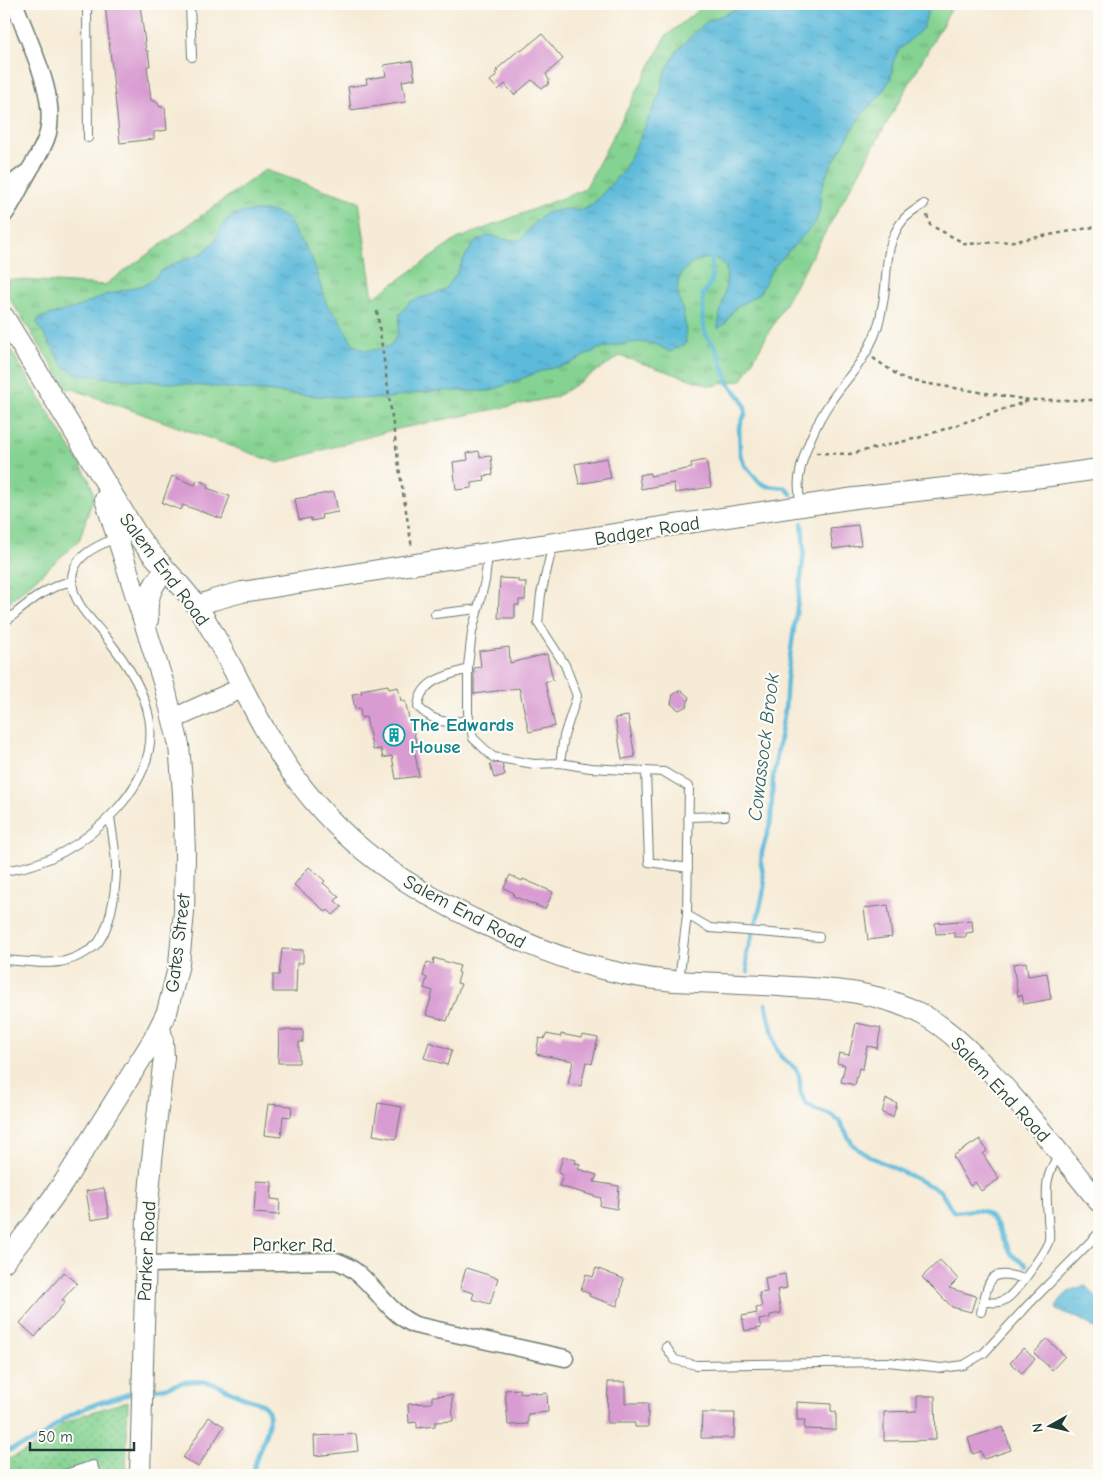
<svg xmlns="http://www.w3.org/2000/svg" width="1103" height="1479" font-family="'Comic Neue',sans-serif">
  <style>
    .grass { fill: url(#grass-dots); stroke: #528863 }
    .park { fill: url(#park-tufts); stroke: #528863 }
    .water { fill: url(#water-ripples); stroke: #3e7c87 }
    .lines { fill: none; stroke-linecap: round; stroke-linejoin: round }
    .stream { stroke: #5cbada; stroke-width: 4.5 }
    .building { fill: #d99cd2 }
    .service-casing { stroke: #6a7a6d; stroke-width: 10 }
    .minor-casing { stroke: #6a7a6d; stroke-width: 19 }
    .tertiary-casing { stroke: #6a7a6d; stroke-width: 22 }
    .path { stroke: #6a7a6d; stroke-width: 2.5; stroke-dasharray: 4 4; stroke-linecap: butt }
    .service { stroke: #fff; stroke-width: 8 }
    .minor { stroke: #fff; stroke-width: 16 }
    .tertiary { stroke: #fff; stroke-width: 20 }
    .labels { text-anchor: middle; stroke-width: 4.5; stroke-linejoin: round; paint-order: stroke }
    .street-label { font-size: 19px; fill: #1f3d34; stroke: #fdfcf7 }
    .culture-label { font-size: 19px; font-weight: bold; fill: #0d838f; stroke: #fdfcf7; text-anchor: start }
    .water-label { font-size: 20px; font-style: italic; fill: #316266; stroke: #fdfcf7 }
  </style>
  <defs>
    <pattern id="grass-dots" width="8" height="8" patternUnits="userSpaceOnUse" patternTransform="scale(1.25)"><rect width="8" height="8" fill="#85d392"/><path d="M2 2h.1M6 6h.1" fill="none" stroke="#6cac78" stroke-width="1.8" stroke-linecap="round"/></pattern>
    <pattern id="park-tufts" width="24" height="20" patternUnits="userSpaceOnUse" patternTransform="scale(1.25)"><rect width="24" height="20" fill="#85d392"/><path d="M3 7l-1-3M5 7V3M7 7l1-3M15 17l-1-3M17 17v-4M19 17l1-3" fill="none" stroke="#6cac78"/></pattern>
    <pattern id="water-ripples" width="26" height="14" patternUnits="userSpaceOnUse" patternTransform="scale(1.25)"><rect width="26" height="14" fill="#5cbada"/><path d="M2 4q2-2 4 0t4 0M15 11q2-2 4 0t4 0" fill="none" stroke="#4b98b2"/></pattern>
  </defs>
  <rect width="100%" height="100%" fill="#fdfcf7"/>
  <filter id="ink" filterUnits="userSpaceOnUse"><feTurbulence type="fractalNoise" baseFrequency=".02" numOctaves="2"/><feDisplacementMap in="SourceGraphic" scale="10" xChannelSelector="R" yChannelSelector="G"/><feConvolveMatrix kernelMatrix="1 2 1 2 8 2 1 2 1" color-interpolation-filters="sRGB"/></filter>
  <filter id="wash" filterUnits="userSpaceOnUse"><feTurbulence type="fractalNoise" baseFrequency=".0096" numOctaves="4" result="noise"/><feDisplacementMap in="SourceGraphic" scale="20" xChannelSelector="R" yChannelSelector="G"/><feGaussianBlur stdDeviation="1.12" result="paint"/><feColorMatrix in="noise" values="0 0 0 0 0 0 0 0 0 0 0 0 0 0 0 0 0 1.4 0 .05"/><feComposite in="paint" operator="in"/></filter>
  <g filter="url(#wash)">
    <rect width="100%" height="100%" fill="#f6ebd6"/>
    <path class="grass" d="M128 1401 126 1475H4V1461L43 1443 61 1425 69 1421 85 1414Z"/>
    <path class="park" d="M706 4H954L742 380 711 386 620 356 556 397 392 430 278 463 70 388 68 390 4 290V279L105 285 265 170 359 201 373 298 457 239 585 189 666 36Z
      M4 339 89 479 94 495 79 541 4 607V457L9 415 8 386 4 365Z"/>
    <path class="water" d="M745 4H930L923 28 899 50 893 62 891 78 882 93 861 115 828 171 821 191 819 214 815 223 773 268 759 294 734 309 726 323 718 329C719 311 729 285 726 268 725 265 722 262 719 260 704 253 681 266 678 283 676 294 682 306 684 316 686 325 685 334 686 343L670 352 656 344 638 342 623 344 598 349 569 364 544 370 490 391H445L415 393 384 399 317 396 91 376 75 373 64 367 37 323 39 318 78 307 105 295 147 284 160 272 175 263 203 253 215 240 225 221 235 214 252 211H271L286 217 311 256 327 305 338 317 353 344 364 350H375L390 346 398 334 400 314 411 301 443 291 456 275 464 258 475 242 489 235 504 239 521 240 533 224 546 213 565 209 582 210 592 205 623 171 638 142 660 93 665 72 677 51 692 35 708 21 742 7Z
      M4 365C10 396 9 426 4 457Z
      M1086 1286 1099 1299V1333C1089 1322 1073 1315 1058 1311L1056 1307C1062 1295 1072 1287 1086 1286Z"/>
    <g class="lines">
      <path class="stream" d="M711 257 712 280 703 295V323L706 335 717 350 728 383 741 398 745 407V414L739 428 740 453 744 464 759 482 767 486 786 488 791 494
        M748 972 746 955 757 920 765 886 761 863 762 852 771 821 773 778 785 709 787 678 800 586 804 550 802 523
        M766 1004 776 1047 781 1057 795 1068 799 1075 801 1094 806 1104 814 1109 831 1115 839 1121 853 1145 867 1155 939 1190C945 1197 948 1205 954 1212 963 1212 973 1208 982 1211 998 1218 1002 1239 1010 1252 1014 1258 1021 1260 1026 1265
        M155 1389C167 1389 174 1384 185 1382 214 1378 223 1389 247 1399 257 1402 269 1403 269 1416 269 1437 254 1454 253 1475
        M4 1453C15 1446 28 1445 40 1438 49 1433 55 1424 64 1419 85 1406 107 1400 130 1394"/>
    </g>
    <g id="blocks">
      <path class="building" d="M105 4H140L146 51H148L150 66H147L151 100 157 102 160 107H165L167 130 154 132V139L120 143Z
        M542 34 563 59 546 74 549 80 548 85 542 88 532 80 514 95 505 84 498 90 490 81 497 75 495 73 498 71 496 70 520 49 521 51Z
        M412 61 415 79 402 81 406 102 351 110 348 87 367 84 366 79 386 76 384 65Z
        M479 451 480 457 491 456 493 475 484 476 485 481 472 483V488L456 490 453 462 468 460 467 453Z
        M607 458 611 478 579 484 575 464Z
        M706 460 711 487 675 493 674 483 641 489 639 475 650 473V476L692 468 691 463Z
        M172 476 195 485 197 480 208 484 207 488 230 496 222 519 183 505 181 510 162 503Z
        M334 492 338 512 321 515 322 519 311 521V518L299 520 295 499Z
        M858 525 861 545 833 549 830 528Z
        M500 578 518 579V582H526L525 600H519V605H515V618H498Z
        M509 647 510 663 547 654 553 680 545 682 555 726 529 732 519 688 474 694V668L481 667 479 651Z
        M388 685 389 689 398 687 401 701 405 700 411 728H413L417 747 414 748 419 776 396 779 392 756 383 758 381 749 373 750 366 717 361 718 360 708 355 709 352 694 362 693 361 690Z
        M681 690 689 697 687 706 679 710 671 704 673 694Z
        M628 716 635 757 622 759 615 718Z
        M496 763 502 764 505 775 494 778 490 764Z
        M309 867 325 881 323 883 339 897 335 901 342 907 333 915 328 910 326 912 294 885Z
        M510 875 522 881 523 879 553 892 545 909 513 896 514 893 504 888Z
        M888 905 892 937 868 940 864 908Z
        M972 920 973 932 966 933V937H955V933L936 934 935 923Z
        M282 949 303 950V963H297L296 992H273V975H279Z
        M434 958 460 966 458 972 460 973 457 983 461 984 447 1021 426 1015 433 991 424 988 427 978 423 976 427 962 433 964Z
        M1026 962 1028 976 1047 973 1051 999 1024 1004 1022 995 1018 996 1013 964Z
        M856 1023 881 1028 877 1048 867 1046 863 1069 859 1068 855 1085 841 1082 845 1065 837 1063 839 1053 849 1055Z
        M279 1030H303V1042H299V1063H278Z
        M546 1034 561 1037V1034L581 1038 582 1035 598 1038 592 1064 586 1062 581 1086 568 1084 573 1061 536 1054 539 1038 544 1039Z
        M429 1042 452 1050 447 1065 424 1058Z
        M886 1099 897 1103 893 1117 882 1113Z
        M378 1103 402 1107 396 1139 373 1135Z
        M268 1104 292 1106 291 1117 283 1116 281 1137 264 1135Z
        M980 1139 987 1151 983 1154 999 1179 981 1191 975 1182 970 1186 953 1156Z
        M563 1157 576 1160 575 1163 580 1164 578 1169 597 1175 594 1182 619 1186 617 1209 600 1206 601 1198 559 1186 563 1175 558 1173Z
        M256 1181 272 1182 271 1199 280 1200 279 1215 254 1213Z
        M104 1188 109 1217 91 1220 86 1191Z
        M940 1260 958 1279 949 1288 976 1296 971 1312 952 1307 922 1277Z
        M466 1268 498 1278 490 1304 472 1299 474 1293 460 1289Z
        M596 1268 624 1279 621 1289 622 1290 617 1306 589 1296 590 1294 581 1290 586 1274 593 1277Z
        M64 1272 77 1283 62 1300 65 1302 35 1337 20 1323Z
        M785 1274 787 1288 777 1290 781 1313 770 1315V1318L759 1320 761 1328 745 1331 742 1316 757 1313 756 1308 762 1307 759 1293 767 1292 765 1278Z
        M1047 1339 1065 1356 1052 1370 1034 1353Z
        M1023 1348 1035 1359 1022 1373 1010 1363Z
        M608 1382H625V1403H648V1427H635V1423H607Z
        M520 1389V1393L536 1392V1394L547 1393 548 1412 528 1414V1424L508 1425 505 1390Z
        M452 1395 453 1421 435 1422V1426L417 1428V1422L409 1423 408 1404 432 1403V1396Z
        M917 1396H935L936 1440 884 1441V1412L917 1411Z
        M797 1402 831 1404V1411L836 1412V1430L804 1429 805 1420H797Z
        M702 1413H735L734 1438H701Z
        M209 1417 224 1426 198 1467 183 1458Z
        M1003 1427 1011 1450 984 1459 981 1451 973 1454 968 1438Z
        M356 1434 358 1451 315 1456 314 1436Z"/>
    </g>
  </g>
  <g filter="url(#ink)">
    <use href="#blocks" fill-opacity="0" stroke="#6a7a6d" stroke-width="1"/>
    <g class="lines">
      <g class="service-casing">
        <path id="service" d="M87 4 88 138
          M190 4 192 57
          M801 505C799 496 798 487 799 478 802 454 817 421 831 401 843 382 861 366 870 345 876 334 880 321 882 308 889 278 882 246 903 220 908 214 917 209 924 204
          M553 544 541 594 538 623 565 665 577 696 564 736 560 763 590 768 664 772 689 787 687 915 679 981
          M488 555 485 581 472 632 468 666V713L473 738 493 757 534 764 560 763
          M435 614 478 609
          M4 623C25 606 44 587 72 581
          M468 669C446 676 420 680 418 707 435 723 447 724 469 720
          M646 771 649 862 688 868
          M688 817 725 816
          M4 871C50 865 86 843 117 809 173 747 152 692 104 635 91 619 72 602 72 580 72 556 97 546 115 538
          M687 915 710 928 819 937
          M4 960C23 961 46 965 65 961 76 958 94 950 100 940 111 922 115 894 116 873 117 855 112 834 110 816
          M984 1301C991 1303 999 1304 1006 1299 1016 1293 1046 1251 1049 1240 1050 1232 1048 1225 1048 1217 1046 1192 1044 1176 1059 1155
          M981 1312C989 1282 987 1266 1024 1279
          M666 1347 675 1360 696 1365 888 1362 942 1368 964 1365 984 1353 1029 1304 1099 1233
          M62 1475 93 1465 96 1475"/>
      </g>
      <g class="minor-casing">
        <path id="minor" d="M4 190 26 173
          M4 215C14 202 20 186 29 171 36 159 44 148 48 133 57 93 28 42 15 4
          M146 1264 336 1261C370 1272 382 1310 415 1325L565 1358"/>
      </g>
      <g class="tertiary-casing">
        <path id="tertiary" d="M4 317 138 536C156 562 181 582 198 608 229 655 250 708 280 755 305 795 339 832 377 861 410 886 446 906 484 924 544 953 606 976 674 981 713 983 753 984 792 987 838 989 884 993 925 1016 948 1029 968 1049 987 1068 1027 1110 1062 1157 1099 1202
          M197 606 213 600 242 592 415 564 855 498 1042 477 1099 469
          M148 620C146 599 151 585 166 570
          M173 719 242 688
          M4 1262 36 1221 64 1182 153 1040 167 1012 179 964 184 912 185 854 183 793 179 745 165 688 105 499
          M140 1475 147 1216 152 1160 164 1057 163 1041 160 1027"/>
      </g>
      <path class="path" d="M927 215 930 225 966 244 1016 241 1099 226
        M377 311 400 474 412 548
        M873 358 905 380 1029 400H1099
        M816 453 850 454 918 438 1028 401"/>
      <use href="#service" class="service"/>
      <use href="#minor" class="minor"/>
      <use href="#tertiary" class="tertiary"/>
    </g>
  </g>
  <defs>
    <g id="building-ring" transform="scale(1.125)"><circle r="9.5" fill="#fdfcf7" stroke="#0f9aa8" stroke-width="1.5"/><path d="M-4-6H4V6H1V3H-1V6H-4ZM-2.5-4.3h1.7v1.8h-1.7ZM.8-4.3h1.7v1.8H.8ZM-2.5-1h1.7V.8h-1.7ZM.8-1h1.7V.8H.8Z" fill="#0f9aa8"/></g>
  </defs>
  <g fill-rule="evenodd">
    <use href="#building-ring" x="394" y="735"/>
  </g>
  <g class="labels">
    <g class="street-label">
      <text transform="translate(647 530) rotate(-9)" y="7">Badger Road</text>
      <text transform="translate(165 569) rotate(53)" y="7">Salem End Road</text>
      <text transform="translate(465 911) rotate(28)" y="7">Salem End Road</text>
      <text transform="translate(177 943) rotate(-83)" y="7">Gates Street</text>
      <text transform="translate(1001 1089) rotate(47)" y="7">Salem End Road</text>
      <text transform="translate(294 1244) rotate(1)" y="7">Parker Rd.</text>
      <text transform="translate(146 1251) rotate(-87)" y="7">Parker Road</text>
    </g>
    <g class="culture-label">
      <text x="410" y="731">The Edwards<tspan x="410" dy="22">House</tspan></text>
    </g>
    <g class="water-label">
      <text transform="translate(763 747) rotate(-83)" y="7">Cowassock Brook</text>
    </g>
  </g>
  <rect width="1103" height="1479" fill="none" stroke="#fdfcf7" stroke-width="20"/>
  <g transform="translate(1050 1426) rotate(262)" stroke="#fdfcf7" stroke-width="4" paint-order="stroke">
  <path d="M0-4L9 19L0 12L-9 19Z" fill="#1f3d34"/>
  <text y="-8" font-size="14" font-weight="bold" text-anchor="middle" fill="#1f3d34">N</text>
  </g>
  <path d="M30 1442v8h104v-8" fill="none" stroke="#1f3d34" stroke-width="2.5"/>
  <text x="38" y="1442" font-size="15" fill="#1f3d34" stroke="#fdfcf7" stroke-width="4" paint-order="stroke">50 m</text>
</svg>
